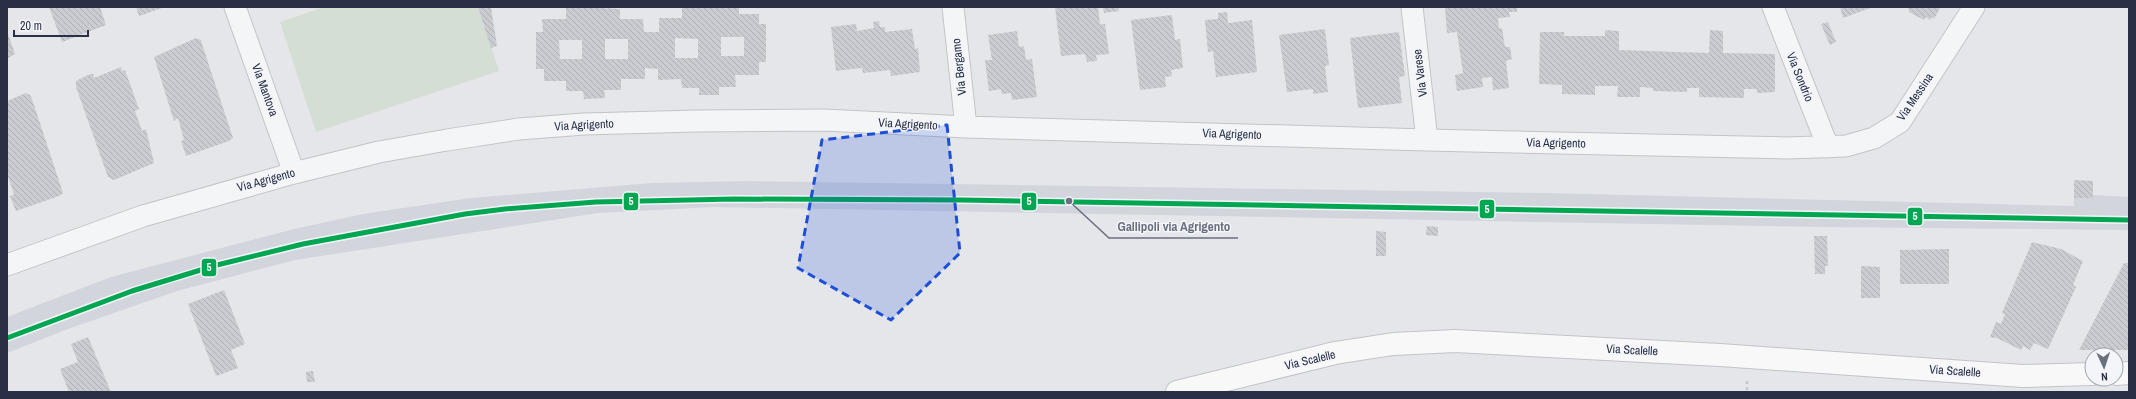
<svg xmlns="http://www.w3.org/2000/svg" width="2136" height="399" font-family="'Archivo Narrow',sans-serif">
  <style>
    .built { fill: #d3d5dd }
    .green { fill: #d4ded5 }
    .building { fill: url(#building-back-hatch); fill-rule: evenodd }
    .lines { fill: none; stroke-linecap: round; stroke-linejoin: round }
    .minor-casing { stroke: #c3c4c8; stroke-width: 23 }
    .secondary-casing { stroke: #c3c4c8; stroke-width: 24 }
    .path { stroke: #c6c7cd; stroke-width: 2.5; stroke-dasharray: 3 3; stroke-linecap: butt }
    .minor { stroke: #f4f5f7; stroke-width: 21 }
    .secondary { stroke: #f8f8f8; stroke-width: 22 }
    .rail-1-casing { stroke: #f3f5f9; stroke-width: 8 }
    .rail-1 { stroke: #00a651; stroke-width: 5 }
    .marked { fill: #1d4ed8; fill-opacity: 0.2; stroke: #1d4ed8; stroke-width: 3; stroke-dasharray: 8 5; stroke-linejoin: round }
    .labels { text-anchor: middle; stroke-width: 3; stroke-linejoin: round; paint-order: stroke }
    .street-label { font-size: 12px; fill: #293046; stroke: #f3f5f9 }
    .leader { fill: none; stroke: #6b707f; stroke-width: 1.5 }
    .callout-dot { fill: #6b707f; stroke: #f3f5f9; stroke-width: 1.5 }
    .callout-label { font-size: 13px; text-anchor: middle; font-weight: bold; fill: #6b707f; stroke: #f3f5f9; stroke-width: 3; stroke-linejoin: round; paint-order: stroke }
    .line-badge { stroke: #f3f5f9; stroke-width: 1.5 }
    .badge-label { font-size: 11px; text-anchor: middle; font-weight: bold; fill: #fff }
  </style>
  <defs>
    <pattern id="building-back-hatch" width="6" height="6" patternUnits="userSpaceOnUse"><rect width="6" height="6" fill="#caccd1"/><path d="M-1 5l2 2M0 0l6 6M5-1l2 2" fill="none" stroke="#aeb0b5"/></pattern>
  </defs>
  <rect width="100%" height="100%" fill="#e5e6ea"/>
  <path class="built" d="M747 181 1544 193 2074 206V198H2093V195L2129 197V230L1821 227 714 207 598 213 295 260 177 291 68 329 7 353V317L111 277 294 229 363 214 471 198 652 183Z"/>
  <path class="green" d="M324 7H478L499 71 316 132 280 22Z"/>
  <path class="building" d="M49 7H100L106 25 62 42Z
    M136 7H165L139 16Z
    M478 7H491L497 46 491 48Z
    M582 7 620 9V19H643L644 32H659V18H682V7H739V14H759V24H766V62H759V75H735L736 87H719V95H699V88H682L681 79 658 80V69L645 68V79H621V90H604L605 98 584 99 583 91H566V81H544V69H536V32H543L542 19H566V8ZM721 37H744V56H721ZM675 38 698 39V58H675ZM605 39H628V59H605ZM559 40H582V59H560Z
    M1055 7H1098L1100 24H1105L1109 54 1096 55 1097 61 1087 62 1085 54 1061 56Z
    M1103 7H1118L1119 11 1104 13Z
    M1445 7H1517V12H1509L1510 17 1498 18 1499 29 1502 28 1505 47H1510L1512 59 1506 61 1509 88 1493 90 1492 77 1482 78 1483 87 1457 91 1455 75 1463 73 1457 32 1447 33Z
    M1840 7H1873L1843 18Z
    M1908 7H1943L1940 8 1934 19 1932 17 1930 20 1926 17 1924 20 1909 12Z
    M1227 12 1228 23 1252 20 1257 72 1216 77 1213 51 1208 52 1205 20 1218 19V13Z
    M1172 15 1175 40 1180 39 1183 68 1171 70 1172 76 1165 77 1166 87 1140 90 1131 20Z
    M879 21 880 27H885V32L912 29 915 49 918 48 920 72 891 76 890 70 863 73 862 68 836 71 831 27 856 24 857 31 874 28 873 22Z
    M1828 22 1836 42 1830 45 1821 24Z
    M1325 29 1329 65 1325 66 1328 92 1313 94V89L1287 92 1279 35Z
    M1605 30 1619 31V50L1709 53 1710 30 1723 31V53L1775 54V92L1757 93V89H1744V98L1699 97V88H1687V92L1653 91V88L1640 87V97H1617L1618 86H1595V95L1562 94V85L1539 84 1540 32H1564V36H1605Z
    M7 31 15 54 7 59Z
    M1017 31 1019 47 1024 46 1026 60 1032 59 1037 97 1012 100 1011 93 1002 94 1001 89 989 91 985 60H992L988 35Z
    M1399 32 1405 76 1399 77 1402 103 1358 108 1350 38Z
    M196 38 201 40 202 44 233 138 229 141 186 156 181 141 184 140 178 118 174 121 154 57Z
    M121 67 122 71 125 70 139 109 135 111 142 131 146 129 154 163 114 180 108 177 76 87V81L90 74H93L94 78Z
    M26 93 30 95 32 99 63 193 59 196 16 211 10 196 14 195 7 173V101Z
    M2074 180 2093 181V198H2074Z
    M1427 226 1438 227V236L1426 235Z
    M1376 231 1386 232V256H1376Z
    M1814 236H1827L1828 266H1825V274H1815Z
    M2032 242 2061 249 2083 261 2073 285 2076 287 2048 349 2034 343 2030 350 2023 346 2021 350 1995 337 1994 338 1990 337 1996 322 2001 324 2005 314 2002 313Z
    M1949 249V284H1900V250Z
    M2124 263H2129L2128 350H2079Z
    M1861 266 1880 267V298H1861Z
    M224 290 245 344 231 350 238 368 216 376 188 304Z
    M88 337 111 392H69L60 369 78 362 71 344Z
    M313 371 315 382H307L306 372Z"/>
  <g class="lines">
    <g class="minor-casing">
      <path id="minor" d="M235 7 294 173
        M953 7 966 127
        M1412 7 1427 140
        M1773 7 1828 147
        M7 265 143 216 294 173 379 152 447 140 519 129 584 124 697 121 824 120 966 127 1427 140 1787 148 1846 146 1874 138 1900 122 1974 7"/>
    </g>
    <g class="secondary-casing">
      <path id="secondary" d="M2116 374 2129 373
        M1177 392 1335 353 1393 344 1455 341 1720 355 2023 376 2092 374"/>
    </g>
    <path class="path" d="M1747 381V392"/>
    <use href="#minor" class="minor"/>
    <use href="#secondary" class="secondary"/>
    <g class="rail-1-casing">
      <path id="rail-1" d="M7 338 132 291 217 265 303 244 465 214 505 209 596 202 734 199 962 200 2129 220"/>
    </g>
    <use href="#rail-1" class="rail-1"/>
  </g>
  <path class="marked" d="M947 125 960 253 891 320 798 268 822 140Z"/>
  <g class="labels">
    <g class="street-label">
      <text transform="translate(959 67) rotate(-96)" y="4">Via Bergamo</text>
      <text transform="translate(1420 73) rotate(-97)" y="4">Via Varese</text>
      <text transform="translate(1800 77) rotate(68)" y="4">Via Sondrio</text>
      <text transform="translate(265 90) rotate(70)" y="4">Via Mantova</text>
      <text transform="translate(1915 97) rotate(-56)" y="4">Via Messina</text>
      <text transform="translate(908 124) rotate(3)" y="4">Via Agrigento</text>
      <text transform="translate(584 125) rotate(-3)" y="4">Via Agrigento</text>
      <text transform="translate(1232 134) rotate(2)" y="4">Via Agrigento</text>
      <text transform="translate(1556 143) rotate(1)" y="4">Via Agrigento</text>
      <text transform="translate(266 180) rotate(-15)" y="4">Via Agrigento</text>
      <text transform="translate(1632 350) rotate(3)" y="4">Via Scalelle</text>
      <text transform="translate(1310 360) rotate(-13)" y="4">Via Scalelle</text>
      <text transform="translate(1955 371) rotate(4)" y="4">Via Scalelle</text>
    </g>
  </g>
  <path class="leader" d="M1069 201L1109 238H1238"/>
  <circle class="callout-dot" cx="1069" cy="201" r="4"/>
  <g class="callout-label">
    <text x="1174" y="231">Gallipoli via Agrigento</text>
  </g>
  <g class="line-badge">
    <rect x="1021" y="192" width="16" height="19" rx="4" fill="#00a651"/>
    <rect x="623" y="192" width="16" height="19" rx="4" fill="#00a651"/>
    <rect x="1479" y="199" width="16" height="20" rx="4" fill="#00a651"/>
    <rect x="1907" y="207" width="16" height="19" rx="4" fill="#00a651"/>
    <rect x="201" y="258" width="16" height="19" rx="4" fill="#00a651"/>
  </g>
  <g class="badge-label">
    <text x="1029" y="205">5</text>
    <text x="631" y="205">5</text>
    <text x="1487" y="213">5</text>
    <text x="1915" y="220">5</text>
    <text x="209" y="271">5</text>
  </g>
  <rect width="2136" height="399" fill="none" stroke="#293046" stroke-width="16"/>
  <g transform="translate(2104 367) rotate(177)"><circle r="19" fill="#f3f5f9" stroke="#a2a6b1"/>
  <path d="M0-3L7 15L0 10L-7 15Z" fill="#6b707f"/>
  <text y="-6" font-size="11" font-weight="bold" text-anchor="middle" fill="#293046">N</text>
  </g>
  <path d="M14 30v6h74v-6" fill="none" stroke="#293046" stroke-width="2"/>
  <text x="20" y="30" font-size="12" fill="#293046" stroke="#f3f5f9" stroke-width="3" paint-order="stroke">20 m</text>
</svg>
